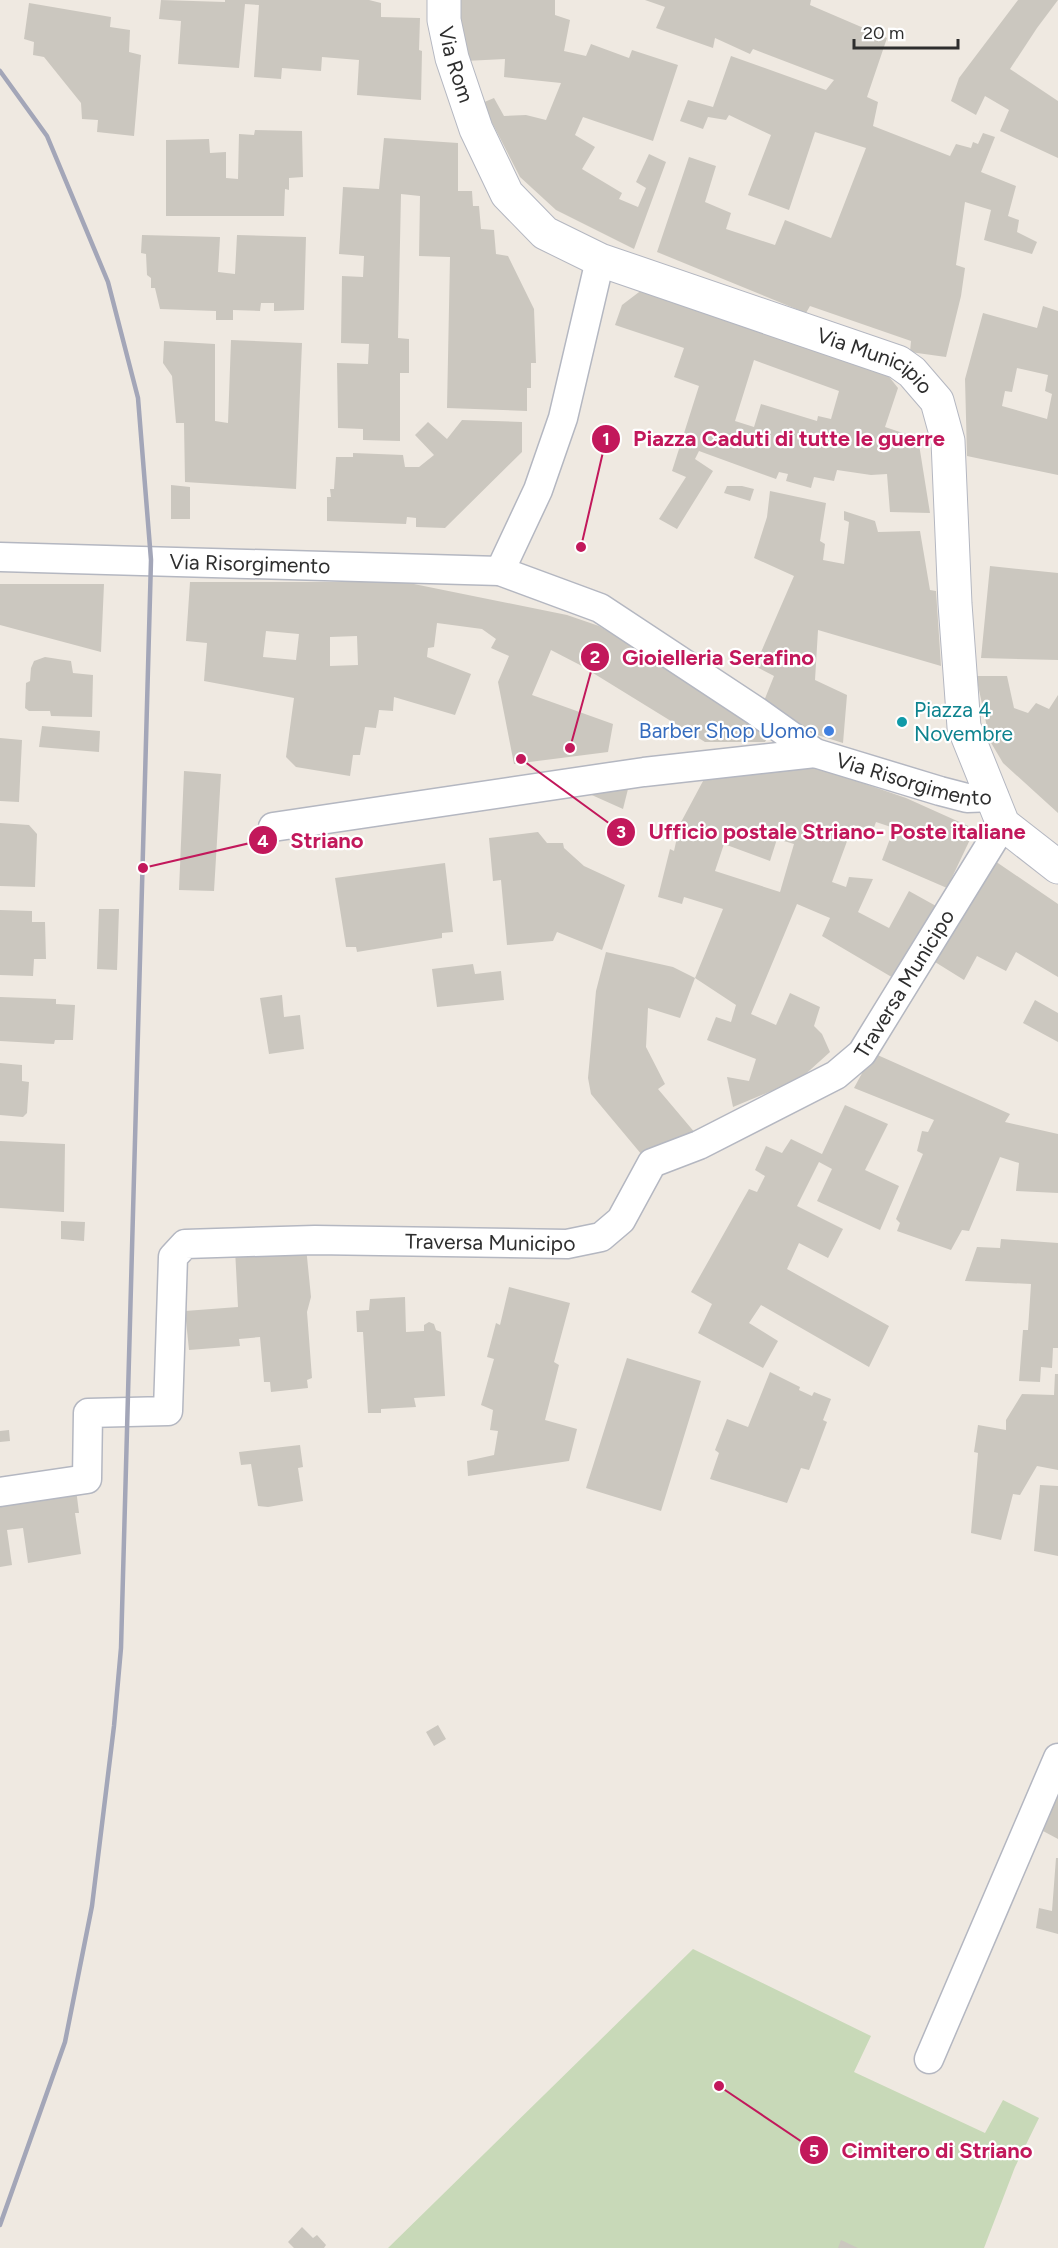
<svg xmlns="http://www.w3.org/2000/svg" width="1058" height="2248" font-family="Figtree,sans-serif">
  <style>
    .cemetery { fill: #c8d9b8 }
    .building { fill: #cbc7bf; fill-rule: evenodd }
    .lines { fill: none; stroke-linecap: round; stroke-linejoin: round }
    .street-casing { stroke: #b4b7c1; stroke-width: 31 }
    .secondary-casing { stroke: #b4b7c1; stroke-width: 35 }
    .street { stroke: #fff; stroke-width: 28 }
    .secondary { stroke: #fff; stroke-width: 33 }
    .rail { stroke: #a3a6b8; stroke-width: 4.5 }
    .culture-dot { fill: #0f9aa8; stroke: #fff; stroke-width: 2 }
    .shop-dot { fill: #3f7fe0; stroke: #fff; stroke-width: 2 }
    .labels { text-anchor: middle; stroke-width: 4.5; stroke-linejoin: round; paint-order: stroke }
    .street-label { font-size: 21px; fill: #2e2e2e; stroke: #fff }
    .culture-label { font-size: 21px; fill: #0d838f; stroke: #fff; text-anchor: start }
    .shop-label { font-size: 21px; fill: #366cbe; stroke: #fff; text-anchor: end }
    .leader { fill: none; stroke: #c2185b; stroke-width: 2 }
    .callout-dot { fill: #c2185b; stroke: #fff; stroke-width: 2 }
    .mark-label { font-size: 18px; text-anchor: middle; font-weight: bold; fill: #fff }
    .callout-label { font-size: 22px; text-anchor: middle; font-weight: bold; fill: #c2185b; stroke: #fff; stroke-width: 4.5; stroke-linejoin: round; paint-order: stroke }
  </style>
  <rect width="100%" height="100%" fill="#efe9e1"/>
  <path class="cemetery" d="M693 1949 871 2036 854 2072 985 2133 1003 2100 1039 2118 1015 2167 984 2248H388Z"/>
  <path class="building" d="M161 0 225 2V0H369L381 3V17L420 18 419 50 422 51 421 100 357 95 359 60 322 57 321 71 282 68 281 79 254 77 259 5 245 4 239 68 178 64 181 21 159 19Z
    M455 0H555V15L570 20 564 51 586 56 591 44 629 58 632 50 678 65 653 141 583 117 575 135 595 147 582 169 622 193 619 199 638 207 646 188 636 182 649 154 666 162 634 249 556 210 520 177 482 103 494 98 504 116 526 115 546 120 561 83 504 77 505 59 465 61Z
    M645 0H811L810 5 887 38 867 97 878 102 873 126 950 156 956 144 971 148 973 142 978 144 983 133 995 137 981 172 1016 186 1008 216 1019 220 1017 232 1037 242 1032 254 984 240 991 210 965 202 956 265 965 268 961 296 946 357 910 352 911 341 810 306 806 313 657 252 689 157 716 166 705 202 731 213 726 229 775 245 785 220 831 238 866 148 815 132 789 210 748 195 771 135 729 115 726 120 708 117 703 129 680 121 688 100 713 107 731 56 826 90 834 80 753 49 750 54 715 38 713 48 656 28 665 7Z
    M1018 0H1058L1037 28 1010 69 1058 101V158L1000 131 1009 110 985 96 976 115 951 101 959 78Z
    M29 3 111 17 110 27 130 30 129 52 141 55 134 136 97 132 98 120 82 119 81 103 44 57 33 55 34 42 24 39Z
    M255 130 302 131 303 177 289 178V190L285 189 284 216H166V140L209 139 210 153 226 152V178L238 179 239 134 254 135Z
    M384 138 458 143V191H472L473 206H479L481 229 494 230 496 254 508 256 534 309 536 363H531V388H527V411L447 408 450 257 419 256 420 196 401 194 398 338 409 339V373H400V441L363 440V429L338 428 337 363 368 364 369 344 341 343 342 276 363 277 364 256 339 254 343 187 379 189Z
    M142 235 220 237 218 272 235 274 237 235 306 237 304 310 274 311V303H261L260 311 233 310V320H216V311L160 309 155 288H151V278L147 275 146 254 141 253Z
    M647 286 886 373 898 388 885 427 918 438 930 513 890 512 887 474 871 475 837 470 834 481 814 477 811 488 786 481 788 474 779 472 776 479 699 451 695 459 713 471 677 529 659 519 686 477 672 471 699 386 674 377 684 348 615 325 622 305ZM754 360 839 391 831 419 818 416 817 421 761 404 754 427 735 421Z
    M1043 306 1058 311V475L967 456 965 379 983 313 1037 328ZM1017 368 1048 375 1045 391 1052 394 1047 419 1002 406 1005 391 1012 392Z
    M231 340 302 343 296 489 185 482 184 423H176L172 376 163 363 164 341 215 344V421L228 423Z
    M462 420 522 422V452L445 528 416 527V518L407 517 406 524 327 521V497H331L330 489H334L336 457H353V453L403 455 405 467H419L434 455 415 435 428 422 447 439Z
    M171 485 190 487V519H171Z
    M727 486H742L754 489 750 501 724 493Z
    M770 491 826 503 820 541 825 544 823 560 844 564 849 522 844 520V511L875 521 878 532 920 531 930 590 936 591 941 666 818 630 815 680 847 695 843 743 785 725 762 706 774 676 755 666 794 576 754 558 767 517Z
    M990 566 1058 573V660L981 658Z
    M190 582H404L567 615 599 626 771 731 765 742H705L580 665 551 650 532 695 613 724 608 752 514 764 498 682 509 656 491 648 496 639 482 629 437 623 434 647 428 648 427 657 471 674 455 715 394 697 393 711 379 710 376 728 365 727 360 755H353L350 776 296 767 286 757 294 698 204 681 207 643 186 641ZM266 631 299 634 296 660 263 657ZM357 636 358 665 330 666V637Z
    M0 584H104L101 652 0 625Z
    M45 657 71 661 73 673 93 675 92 717 51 716 50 711H29L25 708 26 683 30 681 31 668 34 661Z
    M976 676H1007L1014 708 1028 713 1036 703 1049 709 1058 695V813L1003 763 990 741Z
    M42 726 100 731 99 752 39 747Z
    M0 738 22 740 19 802 0 801Z
    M816 767 906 798 975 829 947 888 882 860 894 828 876 822 873 830 853 825 832 882 846 887 849 877 873 879 858 912 889 928 909 891 936 906 895 979 822 936 830 918 797 904 751 1014 776 1025 790 993 820 1007 814 1026 822 1034 830 1052 800 1079 733 1107 727 1077 749 1081 756 1059 707 1040 716 1017 731 1022 736 1005 695 978 723 909 684 897 682 904 658 897 670 849 674 851 680 824 710 768ZM777 839 794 844 780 892 715 871 724 844 770 861Z
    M184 771 221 774 214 891 179 890Z
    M629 785 623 809 585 792Z
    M0 823 29 825 37 834 35 887 0 886Z
    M538 832 547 843H563L564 848 584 866 625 885 602 950 557 932 553 941 507 945 501 880 493 881 489 838Z
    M992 859 1058 904V977L1016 952 1006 971 977 956 964 980 935 962Z
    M445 863 453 932 442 933V938L357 952 356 947H346L335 878Z
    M99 909H119L117 970 97 969Z
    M0 910 32 911V922H45L46 959H34L33 976 0 975Z
    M606 952 673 967 695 978 680 1018 648 1008 646 1047 665 1084 658 1089 696 1134 642 1155 591 1094 588 1078 596 991Z
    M473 964 475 974 501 971 504 1000 437 1007 432 969Z
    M282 995 284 1017 300 1015 304 1049 269 1054 260 998Z
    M0 997 56 999V1004L75 1005 73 1040H55L54 1044 0 1041Z
    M1035 1000 1058 1013V1042L1023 1023Z
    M873 1053 1010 1114 1005 1122 1058 1134V1193L1016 1191 1019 1163 1000 1157 969 1231 962 1230 951 1250 897 1231 900 1223 896 1219 923 1154 917 1151 922 1131 928 1132 934 1120 854 1088Z
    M0 1063 22 1065V1081L29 1082 27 1113 23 1117 0 1115Z
    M845 1105 888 1124 865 1170 899 1186 880 1230 817 1201 832 1169 819 1162 797 1206 843 1229 828 1258 799 1243 787 1269 889 1326 869 1367 761 1305 749 1323 778 1341 763 1368 698 1333 712 1304 691 1292 749 1189 757 1192 765 1176 755 1170 766 1146 782 1153 791 1139 822 1154Z
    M0 1141 65 1144 64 1212 0 1208Z
    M61 1221 85 1222 84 1241 61 1239Z
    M1001 1239 1058 1243V1348H1053L1052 1368 1041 1367 1040 1382 1019 1381 1023 1330H1028L1031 1284 965 1281 977 1247 1000 1248Z
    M306 1247 311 1297 307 1312 312 1378 307 1380 308 1388 271 1392 270 1382H264L260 1337 239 1339 240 1346 189 1350 185 1311 238 1307 235 1249Z
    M509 1287 570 1303 554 1362 559 1365 545 1420 577 1429 569 1461 468 1476 467 1461 494 1455 498 1431 490 1430 493 1410 481 1405 494 1359 487 1357 496 1323 500 1325Z
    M405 1297 406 1332 424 1331V1325L429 1322 434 1324 436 1330 441 1332 445 1396 414 1398 416 1407 381 1409V1413H368L363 1332H357L356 1311 369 1310 370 1299Z
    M627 1358 701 1381 661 1511 586 1488Z
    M770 1372 800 1387 799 1390 812 1396 814 1392 831 1399 823 1420 827 1422 809 1470 801 1468 787 1503 710 1479 719 1453 715 1450 727 1419 748 1427Z
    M1055 1374H1058V1470L1037 1466 1020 1495 1013 1494 1001 1540 971 1533 978 1453 974 1452 978 1425 1006 1430V1420L1022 1394 1054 1395Z
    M9 1430 10 1441 0 1442V1431Z
    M300 1445 303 1467 298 1468 303 1501 268 1507 258 1506 251 1464 241 1465 239 1452Z
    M1040 1485 1058 1486V1556L1034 1551Z
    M76 1489 79 1513H75L81 1554 28 1563 23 1528 7 1530 12 1565 0 1567V1501Z
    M438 1725 446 1739 434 1746 426 1732Z
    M1058 1793V1839L1043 1831Z
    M1056 1858H1058V1934L1036 1928 1039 1908 1052 1911Z
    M302 2227 313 2238 317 2235 326 2245 324 2248H294L288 2242Z
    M841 2240 858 2248H838Z"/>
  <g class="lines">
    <g class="street-casing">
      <g id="street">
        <path id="s1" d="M0 557 500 571 600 608 756 711 815 753 940 791 967 798 994 797"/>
        <path d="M500 571 538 490 563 418 600 260"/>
        <path d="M273 827 644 772 815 753"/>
        <path id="s2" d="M0 1492 87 1479 88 1413 168 1411 173 1257 185 1244 315 1240 567 1244 601 1237 621 1220 652 1163 699 1145 836 1075 862 1053 1003 824"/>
        <path d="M929 2059 1058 1758"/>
      </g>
    </g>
    <g class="secondary-casing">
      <g id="secondary">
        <path id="s3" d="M444 0V20L452 58 476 129 507 194 545 233 600 260 898 362 912 372 937 401 948 441 955 604 964 727 1003 824 1058 867"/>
      </g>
    </g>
    <use href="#street" class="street"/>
    <use href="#secondary" class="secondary"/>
    <path class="rail" d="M0 71 47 136 108 282 138 398 151 560 121 1648 114 1726 92 1906 65 2042 0 2225"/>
  </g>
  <circle class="culture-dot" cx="902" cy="722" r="6"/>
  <circle class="shop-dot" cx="829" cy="731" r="6"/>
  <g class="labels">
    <g class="street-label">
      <text dy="7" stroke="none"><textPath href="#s3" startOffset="66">Via Rom</textPath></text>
      <text dy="7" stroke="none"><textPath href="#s3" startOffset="615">Via Municipio</textPath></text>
      <text dy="7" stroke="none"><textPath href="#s1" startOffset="250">Via Risorgimento</textPath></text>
      <text dy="7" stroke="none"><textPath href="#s1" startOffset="969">Via Risorgimento</textPath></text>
      <text dy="7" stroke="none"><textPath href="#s2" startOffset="1233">Traversa Municipo</textPath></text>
      <text dy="7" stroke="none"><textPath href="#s2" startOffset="711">Traversa Municipo</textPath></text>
    </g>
    <g class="culture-label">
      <text x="914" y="717">Piazza 4<tspan x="914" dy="24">Novembre</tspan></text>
    </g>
    <g class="shop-label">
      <text x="817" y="738">Barber Shop Uomo</text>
    </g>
  </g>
  <path class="leader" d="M581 547L606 439M570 748L595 657M521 759L621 832M143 868L263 840M719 2086L814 2150"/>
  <g class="callout-dot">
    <circle cx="581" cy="547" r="6"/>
    <circle cx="570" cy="748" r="6"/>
    <circle cx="521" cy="759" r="6"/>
    <circle cx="143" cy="868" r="6"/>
    <circle cx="719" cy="2086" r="6"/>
    <circle cx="606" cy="439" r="15"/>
    <circle cx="595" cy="657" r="15"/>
    <circle cx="621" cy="832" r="15"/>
    <circle cx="263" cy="840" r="15"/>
    <circle cx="814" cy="2150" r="15"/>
  </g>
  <g class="mark-label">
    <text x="606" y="445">1</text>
    <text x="595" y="663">2</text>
    <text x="621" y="838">3</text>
    <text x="263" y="847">4</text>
    <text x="814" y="2157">5</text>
  </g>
  <g class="callout-label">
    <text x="789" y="446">Piazza Caduti di tutte le guerre</text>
    <text x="718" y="665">Gioielleria Serafino</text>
    <text x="837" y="839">Ufficio postale Striano- Poste italiane</text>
    <text x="327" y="848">Striano</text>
    <text x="937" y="2158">Cimitero di Striano</text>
  </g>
  <path d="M854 39v9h104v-9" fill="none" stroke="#2e2e2e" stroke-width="3"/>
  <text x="863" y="39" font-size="18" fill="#2e2e2e" stroke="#ffffff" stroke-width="4.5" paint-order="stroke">20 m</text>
</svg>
